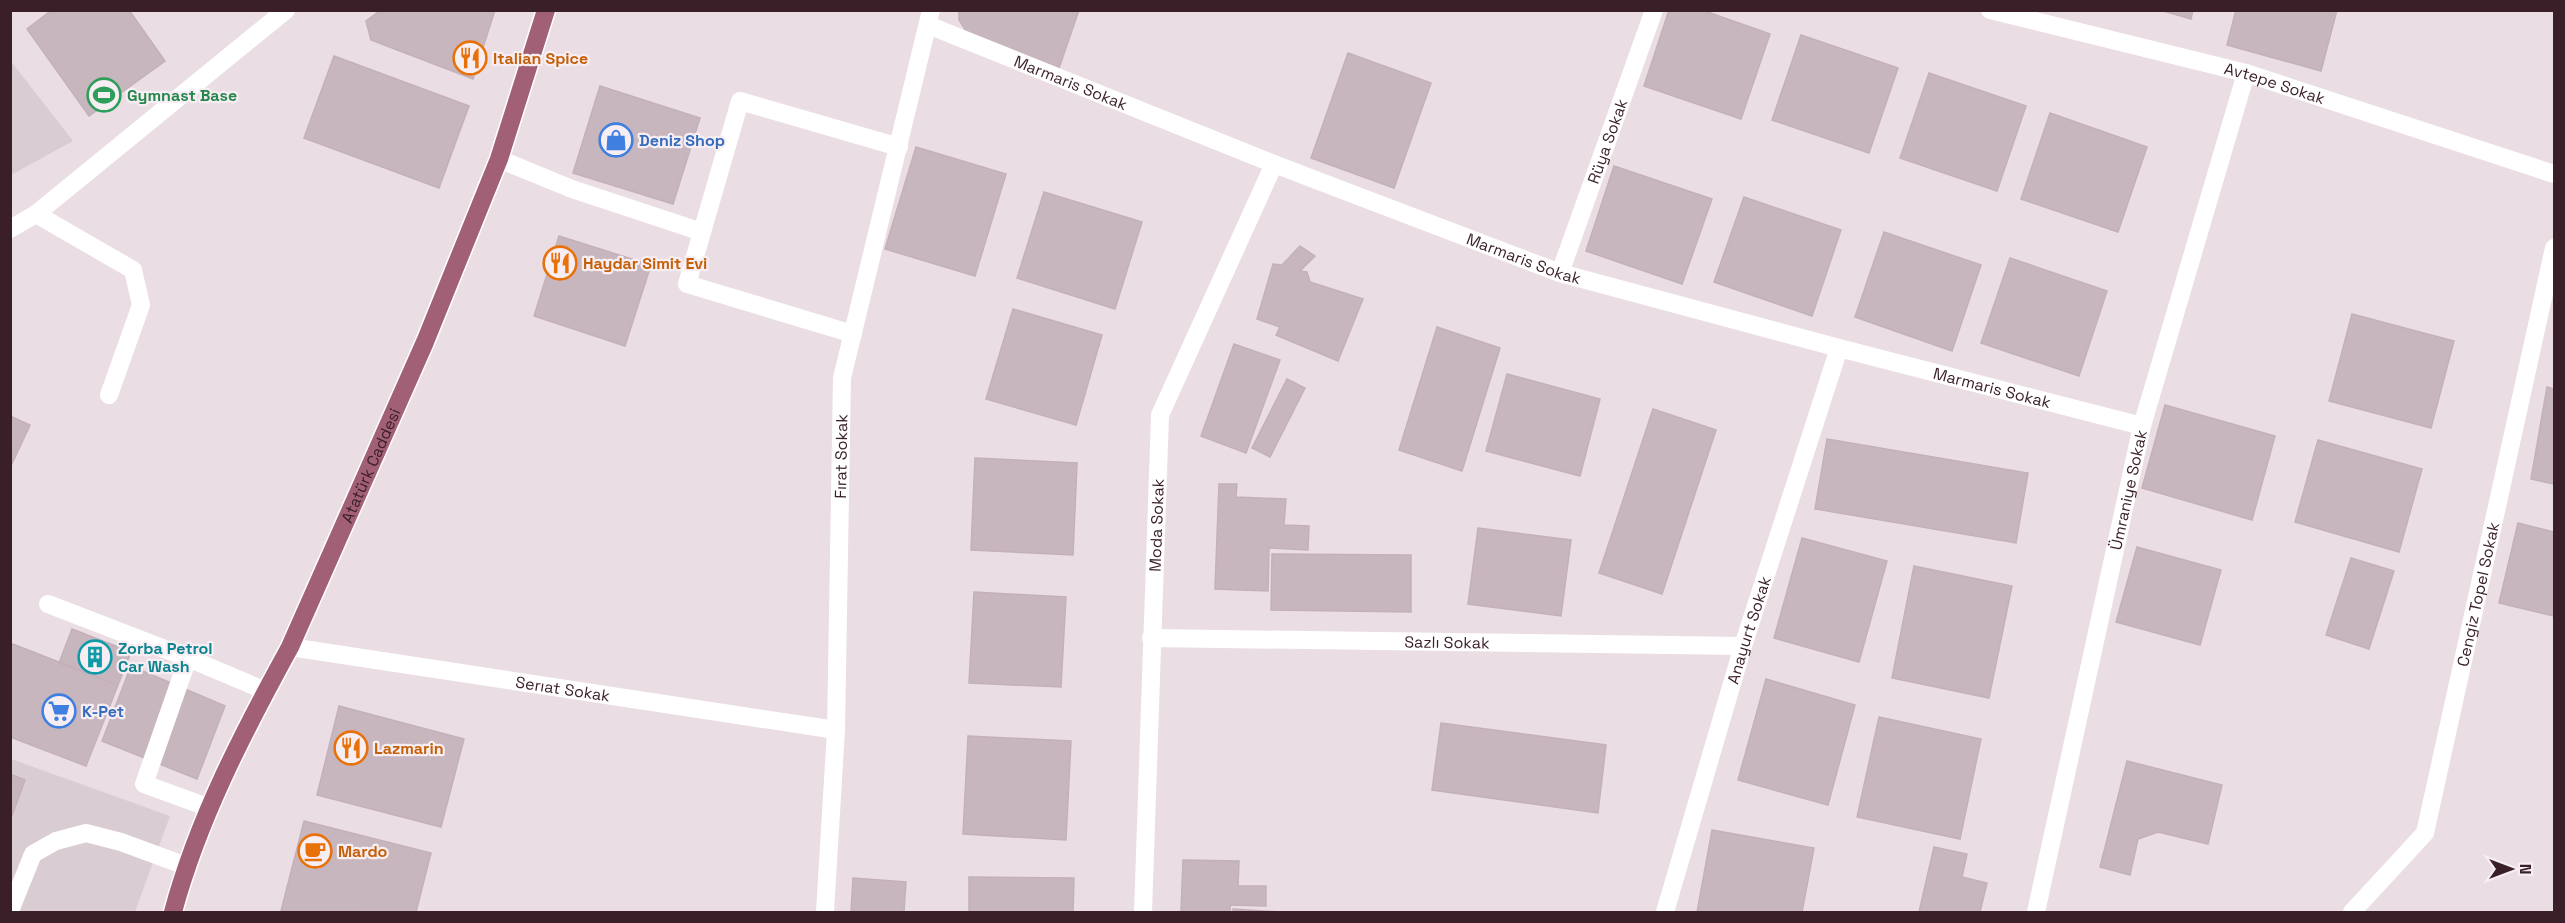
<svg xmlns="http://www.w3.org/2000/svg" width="2565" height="923" font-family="'Space Grotesk',sans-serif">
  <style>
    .built { fill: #daccd3 }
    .building { fill: #c8b6be; stroke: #c4b0b9; stroke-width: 1.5 }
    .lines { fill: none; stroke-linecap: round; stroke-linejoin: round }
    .major-casing { stroke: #fff; stroke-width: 21 }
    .minor { stroke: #fff; stroke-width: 18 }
    .major { stroke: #a16075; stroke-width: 18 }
    .labels { text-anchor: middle; stroke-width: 4.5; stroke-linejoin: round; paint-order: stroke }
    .food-label { font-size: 16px; font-weight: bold; fill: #c56008; stroke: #f7eef3; text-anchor: start }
    .street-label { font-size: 16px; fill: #3a1f28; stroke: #f7eef3 }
    .leisure-label { font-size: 16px; font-weight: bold; fill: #27864d; stroke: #f7eef3; text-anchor: start }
    .shop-label { font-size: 16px; font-weight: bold; fill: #366cbe; stroke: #f7eef3; text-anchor: start }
    .culture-label { font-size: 16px; font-weight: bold; fill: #0d838f; stroke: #f7eef3; text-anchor: start }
  </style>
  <rect width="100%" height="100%" fill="#eadde4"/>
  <path class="built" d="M10 60 73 141 11 175H10Z
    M11 759 170 816 135 912H11Z"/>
  <path class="building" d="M52 10H129L165 61 89 116 27 29Z
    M381 10H495L473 79 371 40 366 21Z
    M959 10H1079L1058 71 966 31 959 20Z
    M1669 10H1702L1770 34 1741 119 1644 86Z
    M2160 10H2193L2191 19Z
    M2236 10H2337L2321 71 2227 45Z
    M1801 35 1898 68 1869 153 1772 120Z
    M1348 53 1431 83 1394 188 1311 158Z
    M334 56 469 106 439 188 304 138Z
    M1929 73 2026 106 1997 191 1900 158Z
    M600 86 700 118 673 204 573 173Z
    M2050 113 2147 147 2118 232 2021 199Z
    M916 147 1006 174 975 276 885 249Z
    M1614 166 1712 199 1682 284 1586 251Z
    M1044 192 1142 222 1115 309 1017 278Z
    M1744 197 1841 230 1812 316 1714 282Z
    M1884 232 1981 265 1952 351 1855 317Z
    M559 236 651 265 625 346 534 316Z
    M1300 246 1315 256 1300 271 1307 272 1310 282 1363 299 1338 361 1276 335 1280 327 1257 319 1273 264 1282 265Z
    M2010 258 2107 291 2079 376 1981 343Z
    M1013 309 1102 335 1076 425 986 399Z
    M2352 314 2454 341 2431 428 2329 401Z
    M1437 327 1500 348 1462 471 1399 450Z
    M1234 344 1280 360 1246 453 1201 436Z
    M1507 374 1600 399 1580 476 1486 451Z
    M1287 379 1305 388 1270 457 1252 448Z
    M2547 387 2554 389V484L2531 479Z
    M2165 405 2275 436 2252 520 2142 488Z
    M1653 409 1716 430 1662 594 1599 573Z
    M10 416 30 425 10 468Z
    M1827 439 2028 473 2016 543 1815 509Z
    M2318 440 2422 469 2399 552 2295 522Z
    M975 458 1077 463 1073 555 971 550Z
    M1219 484H1237L1236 497 1286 499 1284 525 1309 526 1308 550 1269 548 1268 591 1215 589Z
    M2518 523 2554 532V616L2499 603Z
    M1478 528 1571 540 1561 616 1468 604Z
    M1802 538 1887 561 1859 662 1774 638Z
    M2137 547 2221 570 2200 645 2116 622Z
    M1272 554 1411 555V612L1271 610Z
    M2351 558 2394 571 2369 649 2326 635Z
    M1914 566 2012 586 1989 698 1892 678Z
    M974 592 1066 597 1061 687 969 683Z
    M72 629 131 652 118 685 59 663Z
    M10 643 118 685 86 766 10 737Z
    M131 666 225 706 197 779 102 741Z
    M1766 679 1855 705 1828 805 1738 780Z
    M339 706 464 739 441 827 317 795Z
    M1879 717 1981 739 1960 839 1857 817Z
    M1441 723 1606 745 1598 813 1432 790Z
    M968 736 1071 741 1066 840 963 834Z
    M2127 761 2222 785 2208 844 2158 832 2138 839 2130 875 2100 867Z
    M10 774 25 780 10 821Z
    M304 821 431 853 416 912 281 911Z
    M1712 830 1814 848 1802 912H1697Z
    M1934 847 1967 854 1962 877 1987 883 1980 912H1919Z
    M1183 860 1239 861 1238 886H1266V906L1230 905V912H1181Z
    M969 877 1074 878 1073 912H969Z
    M853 878 906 882 904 912H851Z
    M1233 909 1281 912H1233Z"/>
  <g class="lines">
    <g class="major-casing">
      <g id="major">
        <path id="s11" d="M173 912C198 819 244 731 290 647L425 342 499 159 546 10"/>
      </g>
    </g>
    <g class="minor">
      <path id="s1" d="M1990 10 2246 73 2554 174"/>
      <path id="s2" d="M928 25 1274 164 1560 273 1839 348 2142 426"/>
      <path d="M499 159 572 189 702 232"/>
      <path d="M36 214 133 270 141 305 109 395"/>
      <path d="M10 229 36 214 286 10"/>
      <path id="s3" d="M1560 273 1654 10"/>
      <path d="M853 334 687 284 740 101 899 147"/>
      <path d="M48 604 188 658"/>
      <path id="s4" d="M1151 638 1743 646"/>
      <path id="s5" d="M290 647 836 730"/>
      <path d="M210 808 144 784 188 658 266 691"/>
      <path d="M10 911 33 854 56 841 86 833 121 842 186 866"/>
      <path id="s6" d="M825 912 836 730 842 378 931 10"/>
      <path id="s7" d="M1143 912 1160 415 1274 164"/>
      <path id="s8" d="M1665 912 1743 646 1839 348"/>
      <path id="s9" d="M2036 912 2142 426 2246 73"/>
      <path id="s10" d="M2352 912 2425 833 2554 248"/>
    </g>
    <use href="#major" class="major"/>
  </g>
  <defs>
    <g id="restaurant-ring" transform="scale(1.725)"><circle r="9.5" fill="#f7eef3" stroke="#e8710a" stroke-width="1.5"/><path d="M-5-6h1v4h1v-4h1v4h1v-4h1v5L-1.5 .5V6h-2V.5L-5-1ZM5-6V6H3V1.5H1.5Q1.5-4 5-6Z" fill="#e8710a"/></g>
    <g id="stadium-ring" transform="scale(1.725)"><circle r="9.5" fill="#f7eef3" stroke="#2e9e5b" stroke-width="1.5"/><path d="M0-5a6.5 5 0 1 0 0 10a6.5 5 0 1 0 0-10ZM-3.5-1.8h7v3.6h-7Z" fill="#2e9e5b"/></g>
    <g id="shop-ring" transform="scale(1.725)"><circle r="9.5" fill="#f7eef3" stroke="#3f7fe0" stroke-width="1.5"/><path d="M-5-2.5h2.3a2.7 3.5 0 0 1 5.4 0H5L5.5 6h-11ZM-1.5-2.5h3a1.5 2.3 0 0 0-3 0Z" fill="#3f7fe0"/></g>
    <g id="building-ring" transform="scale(1.725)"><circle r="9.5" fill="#f7eef3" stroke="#0f9aa8" stroke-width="1.5"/><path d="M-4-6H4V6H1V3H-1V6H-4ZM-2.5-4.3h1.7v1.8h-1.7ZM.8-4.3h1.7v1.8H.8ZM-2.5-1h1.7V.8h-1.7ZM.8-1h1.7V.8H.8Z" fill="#0f9aa8"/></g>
    <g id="supermarket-ring" transform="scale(1.725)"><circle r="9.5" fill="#f7eef3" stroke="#3f7fe0" stroke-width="1.5"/><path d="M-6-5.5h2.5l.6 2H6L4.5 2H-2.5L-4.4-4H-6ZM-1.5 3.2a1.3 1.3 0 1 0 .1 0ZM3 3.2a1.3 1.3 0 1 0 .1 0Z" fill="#3f7fe0"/></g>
    <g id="cafe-ring" transform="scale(1.725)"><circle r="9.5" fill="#f7eef3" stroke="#e8710a" stroke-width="1.5"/><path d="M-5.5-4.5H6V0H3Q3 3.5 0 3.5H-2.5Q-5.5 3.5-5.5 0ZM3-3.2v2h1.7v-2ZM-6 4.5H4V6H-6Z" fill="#e8710a"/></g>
  </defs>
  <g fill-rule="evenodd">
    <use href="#restaurant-ring" x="470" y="58"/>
    <use href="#stadium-ring" x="104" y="95"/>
    <use href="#shop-ring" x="616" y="140"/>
    <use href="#restaurant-ring" x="560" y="263"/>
    <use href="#building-ring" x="95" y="657"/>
    <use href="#supermarket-ring" x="59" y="711"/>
    <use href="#restaurant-ring" x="351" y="748"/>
    <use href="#cafe-ring" x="315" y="851"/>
  </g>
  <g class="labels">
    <g class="food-label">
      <text x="493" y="64">Italian Spice</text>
      <text x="583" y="269">Haydar Simit Evi</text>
      <text x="374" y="754">Lazmarin</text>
      <text x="338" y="857">Mardo</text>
    </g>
    <g class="street-label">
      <text dy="6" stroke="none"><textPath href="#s2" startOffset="154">Marmaris Sokak</textPath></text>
      <text dy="6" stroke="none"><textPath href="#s1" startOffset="294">Avtepe Sokak</textPath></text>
      <text dy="6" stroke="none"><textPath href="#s3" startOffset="140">Rüya Sokak</textPath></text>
      <text dy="6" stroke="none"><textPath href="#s2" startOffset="640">Marmaris Sokak</textPath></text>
      <text dy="6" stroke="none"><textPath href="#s2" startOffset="1126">Marmaris Sokak</textPath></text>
      <text dy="6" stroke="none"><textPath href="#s6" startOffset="456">Fırat Sokak</textPath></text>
      <text dy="6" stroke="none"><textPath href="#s11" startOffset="489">Atatürk Caddesi</textPath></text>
      <text dy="6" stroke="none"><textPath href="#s9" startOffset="432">Ümraniye Sokak</textPath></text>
      <text dy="6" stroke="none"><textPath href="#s7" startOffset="387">Moda Sokak</textPath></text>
      <text dy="6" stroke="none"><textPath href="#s10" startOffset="352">Cengiz Topel Sokak</textPath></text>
      <text dy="6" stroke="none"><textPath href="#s8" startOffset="294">Anayurt Sokak</textPath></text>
      <text dy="6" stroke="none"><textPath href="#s4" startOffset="296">Sazlı Sokak</textPath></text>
      <text dy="6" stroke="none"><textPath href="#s5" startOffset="276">Serıat Sokak</textPath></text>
    </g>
    <g class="leisure-label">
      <text x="127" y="101">Gymnast Base</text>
    </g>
    <g class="shop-label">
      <text x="639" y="146">Deniz Shop</text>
      <text x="82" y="717">K-Pet</text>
    </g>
    <g class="culture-label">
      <text x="118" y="654">Zorba Petrol<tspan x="118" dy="18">Car Wash</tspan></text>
    </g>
  </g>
  <rect width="2565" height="923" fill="none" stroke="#3a1f28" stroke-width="24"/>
  <g transform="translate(2511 869) rotate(90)" stroke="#f7eef3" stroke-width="4.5" paint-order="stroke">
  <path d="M0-4.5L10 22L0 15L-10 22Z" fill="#3a1f28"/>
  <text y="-9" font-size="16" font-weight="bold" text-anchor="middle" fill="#3a1f28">N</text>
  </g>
</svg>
